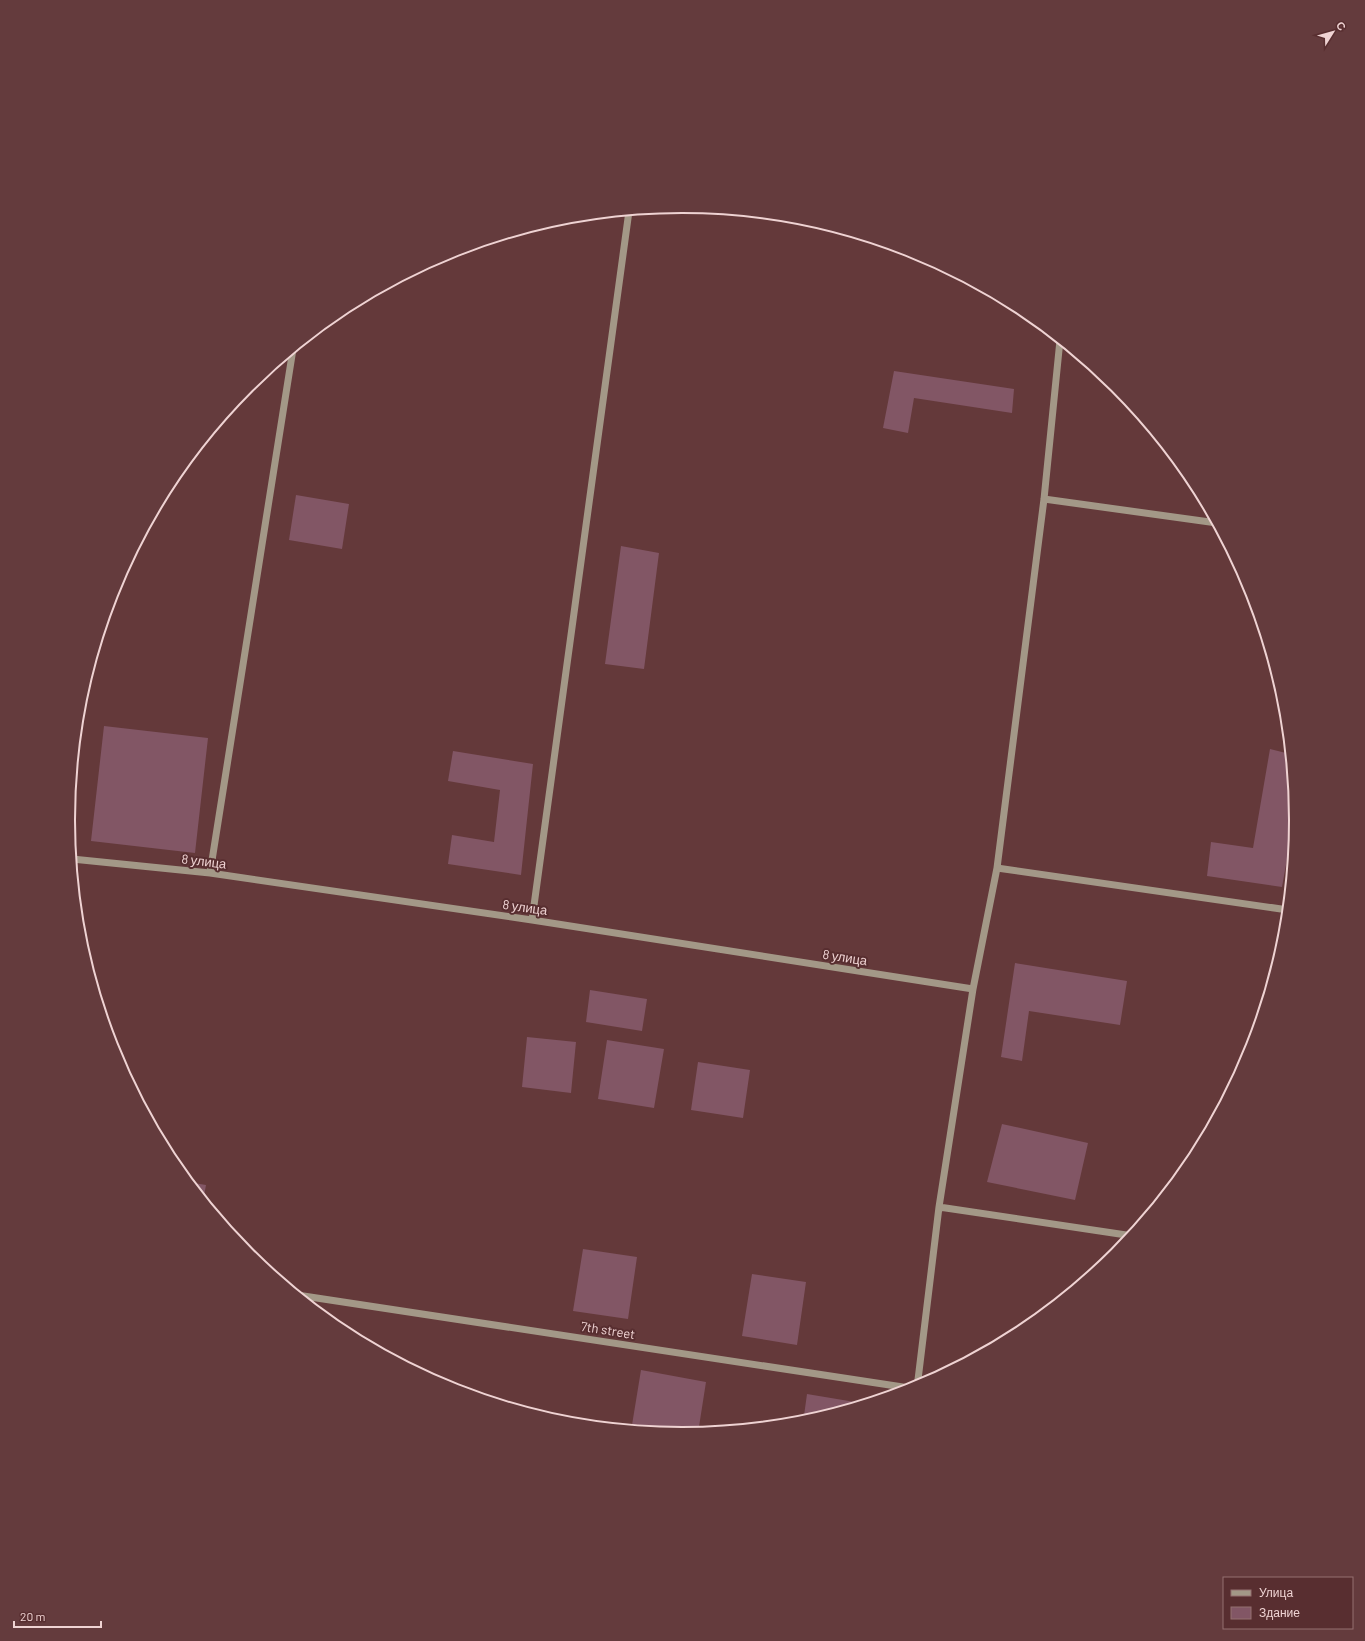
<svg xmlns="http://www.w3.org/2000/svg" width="1365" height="1641" font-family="Barlow,sans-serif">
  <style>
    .building { fill: #825665 }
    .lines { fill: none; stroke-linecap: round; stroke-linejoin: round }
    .minor { stroke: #a39887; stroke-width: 7 }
    .labels { text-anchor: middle; stroke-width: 4; stroke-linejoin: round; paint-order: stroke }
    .street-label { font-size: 13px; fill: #efd3d3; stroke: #582e30 }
    .rim { fill: none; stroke: #efd3d3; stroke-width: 2 }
  </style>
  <rect width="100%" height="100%" fill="#64393a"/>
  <path class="building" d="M894 371 1014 389 1012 413 914 398 908 433 883 428Z
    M296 495 349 504 342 549 289 540Z
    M621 546 659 553 644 669 605 664Z
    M104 726 208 738 195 853 91 841Z
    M1270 749 1290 754 1296 809 1282 887 1207 876 1211 842 1253 848Z
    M453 751 533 764 521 875 448 864 452 835 494 842 500 790 448 781Z
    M1015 963 1127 981 1120 1025 1029 1011 1022 1061 1001 1057Z
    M590 990 647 999 642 1031 586 1022Z
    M527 1037 576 1042 571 1093 522 1087Z
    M607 1040 664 1049 654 1108 598 1099Z
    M698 1062 750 1070 743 1118 691 1110Z
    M1002 1124 1088 1143 1075 1200 987 1182Z
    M188 1182 206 1185 203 1201Z
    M583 1249 637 1257 628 1319 573 1311Z
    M752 1274 806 1282 797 1345 742 1336Z
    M641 1370 706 1382 698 1433 686 1435 632 1425Z
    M807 1394 867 1404 803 1423Z"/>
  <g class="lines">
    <path class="minor" d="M1044 499 1217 523
      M72 859 210 873 532 920 973 989
      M997 868 1288 910
      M210 873 293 349
      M532 920 629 211
      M939 1207 1133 1236
      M297 1295 916 1389
      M917 1388 939 1207 973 989 997 868 1044 499 1060 340"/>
  </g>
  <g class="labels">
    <g class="street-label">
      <text transform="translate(204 861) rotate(7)" y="5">8 улица</text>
      <text transform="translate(525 907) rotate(8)" y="5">8 улица</text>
      <text transform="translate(845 957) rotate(9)" y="5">8 улица</text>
      <text transform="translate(608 1330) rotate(9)" y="5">7th street</text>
    </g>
  </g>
  <path d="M0 0H1365V1641H0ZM75 820a607 607 0 1 1 1214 0a607 607 0 1 1-1214 0Z" fill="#643b3d" fill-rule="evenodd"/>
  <path class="rim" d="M75 820a607 607 0 1 1 1214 0a607 607 0 1 1-1214 0Z"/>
  <rect x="1223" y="1577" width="130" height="52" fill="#582e30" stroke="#947071"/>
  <rect x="1231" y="1590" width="20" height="6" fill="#a39887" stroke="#947071"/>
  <text x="1259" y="1597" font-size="12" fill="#efd3d3">Улица</text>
  <rect x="1231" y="1607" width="20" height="12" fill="#825665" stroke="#947071"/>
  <text x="1259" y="1617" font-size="12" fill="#efd3d3">Здание</text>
  <g transform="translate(1333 32) rotate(53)" stroke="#582e30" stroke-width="3" paint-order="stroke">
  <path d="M0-3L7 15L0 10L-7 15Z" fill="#efd3d3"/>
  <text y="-6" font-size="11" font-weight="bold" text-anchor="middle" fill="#efd3d3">С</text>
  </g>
  <path d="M14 1621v6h87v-6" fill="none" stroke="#efd3d3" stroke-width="2"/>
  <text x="20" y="1621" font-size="12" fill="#efd3d3" stroke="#582e30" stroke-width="3" paint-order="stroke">20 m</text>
</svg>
